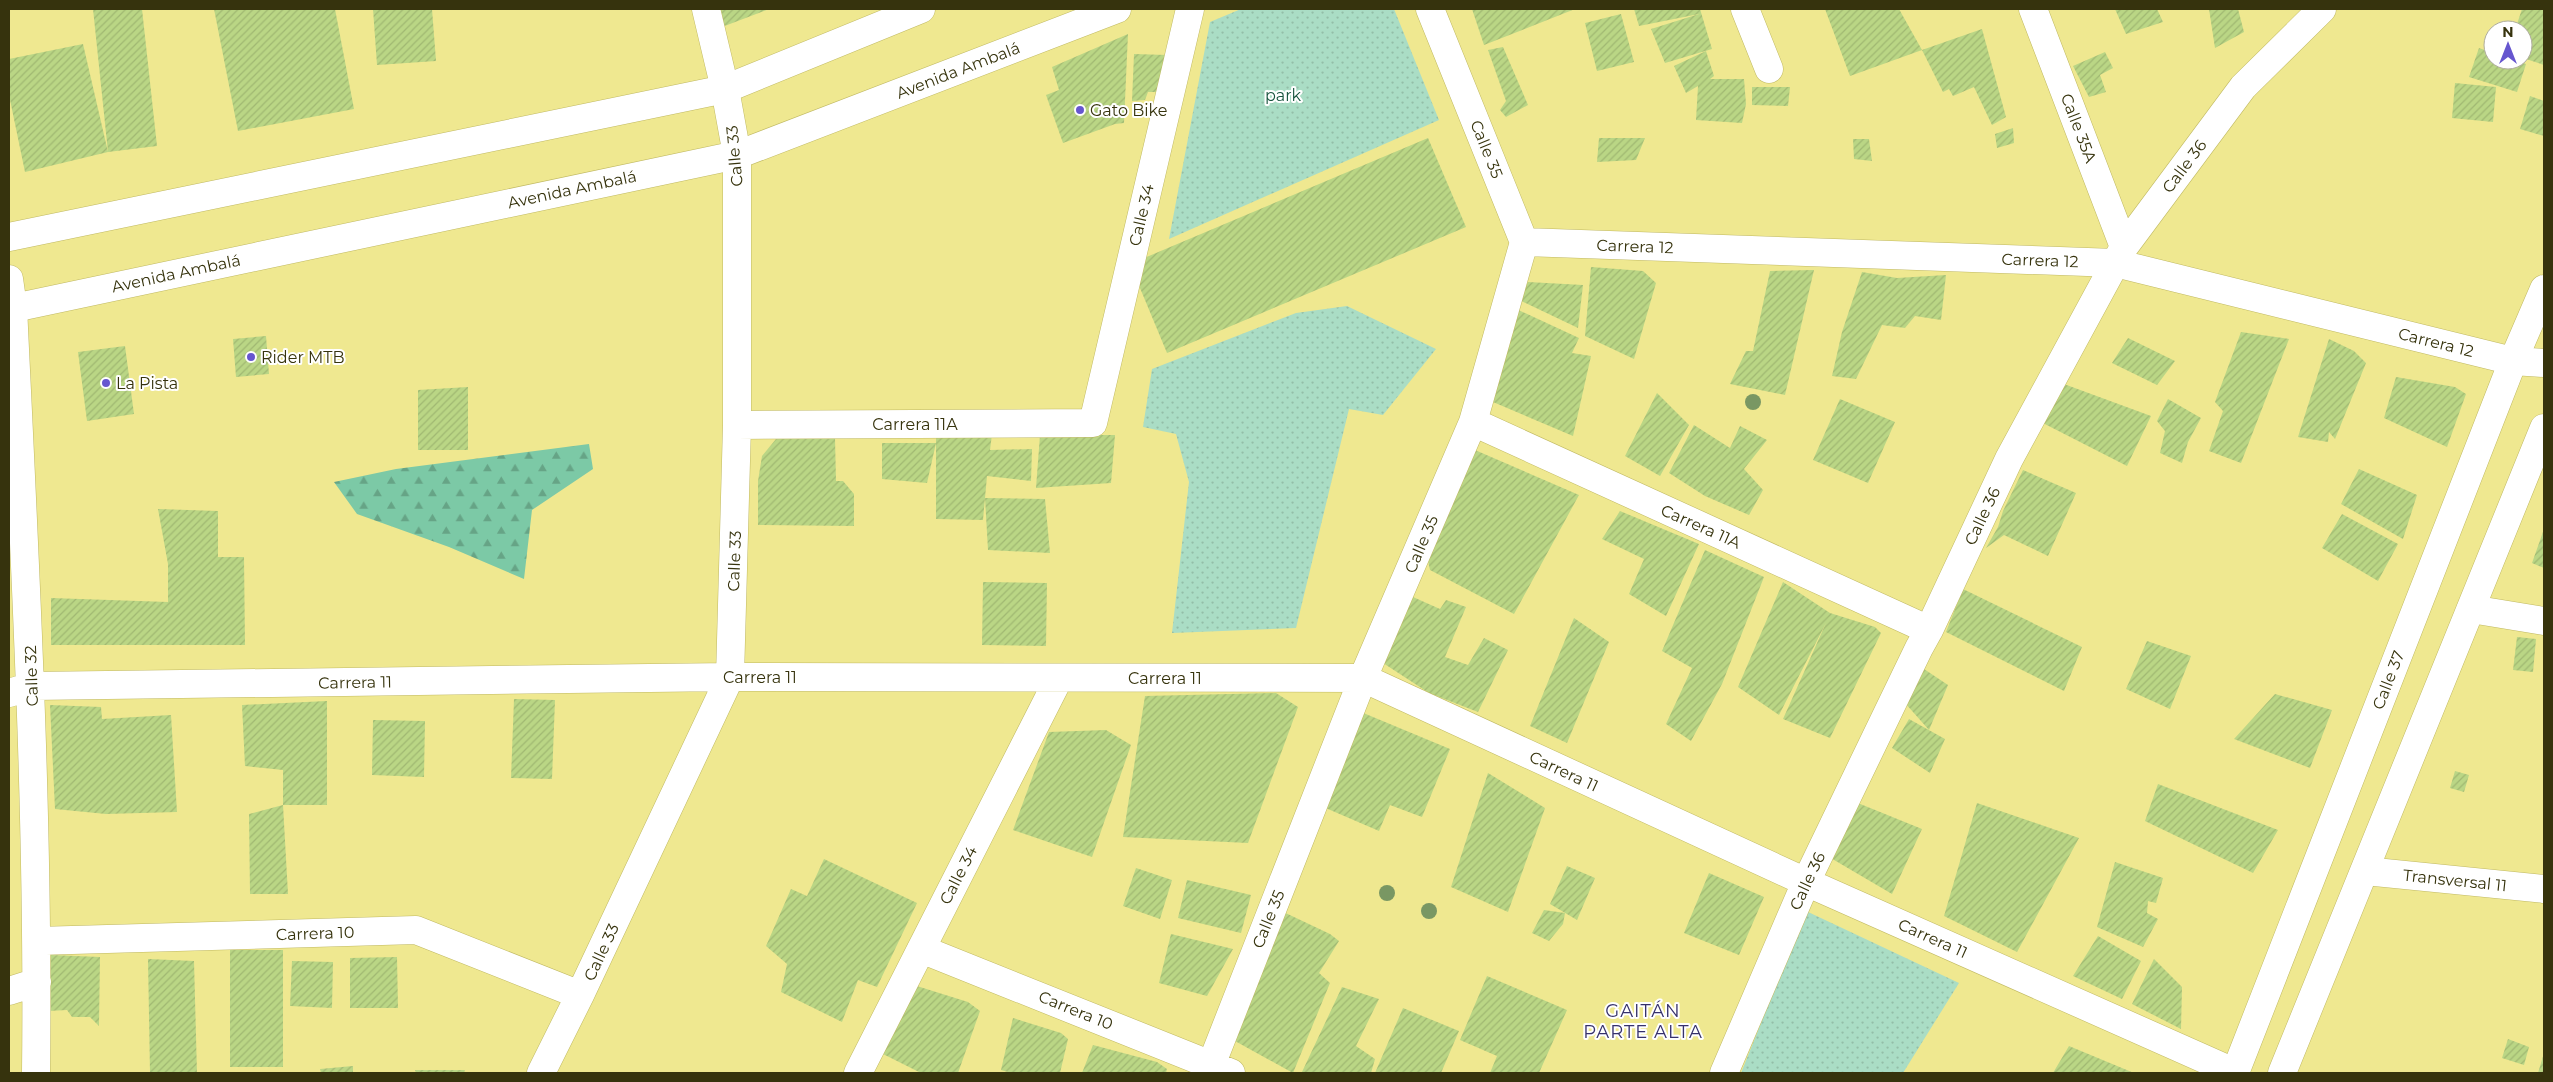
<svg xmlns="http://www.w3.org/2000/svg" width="2553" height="1082" font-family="Montserrat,sans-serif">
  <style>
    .grass { fill: url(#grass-dots) }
    .forest { fill: url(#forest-firs) }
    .building { fill: url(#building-hatch) }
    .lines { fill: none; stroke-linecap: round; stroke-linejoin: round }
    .minor-casing { stroke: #c0b962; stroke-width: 29 }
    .secondary-casing { stroke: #c0b962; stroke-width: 29 }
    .primary-casing { stroke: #c0b962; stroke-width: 29 }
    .minor { stroke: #fff; stroke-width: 28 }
    .secondary { stroke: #fff; stroke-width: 28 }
    .primary { stroke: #fff; stroke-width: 28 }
    .tree { fill: #799763 }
    .poi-dot { fill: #6656cf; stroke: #fff; stroke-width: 2 }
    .labels { text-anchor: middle; stroke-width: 4; stroke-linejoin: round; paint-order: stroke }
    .street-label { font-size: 16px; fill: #36330d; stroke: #fff }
    .park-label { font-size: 16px; fill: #18543e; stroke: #fff }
    .poi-label { font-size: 16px; fill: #36330d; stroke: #fff; text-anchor: start }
    .neighbourhood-label { font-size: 18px; letter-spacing: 1px; fill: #36316c; stroke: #fff }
  </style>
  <defs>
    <pattern id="grass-dots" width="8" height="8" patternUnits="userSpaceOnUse" patternTransform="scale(1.25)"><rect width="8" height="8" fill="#aaddc5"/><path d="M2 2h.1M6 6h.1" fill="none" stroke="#93bea8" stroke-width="1.8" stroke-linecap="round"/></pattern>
    <pattern id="forest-firs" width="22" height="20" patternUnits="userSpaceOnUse" patternTransform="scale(1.25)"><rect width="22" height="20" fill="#7cc9a6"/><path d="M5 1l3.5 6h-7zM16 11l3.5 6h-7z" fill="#66a486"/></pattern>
    <pattern id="building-hatch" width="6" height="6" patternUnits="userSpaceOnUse" patternTransform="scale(1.25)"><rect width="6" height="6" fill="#bad685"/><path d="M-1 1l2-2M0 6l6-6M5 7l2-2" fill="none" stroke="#a0b872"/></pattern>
  </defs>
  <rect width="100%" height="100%" fill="#efe890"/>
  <path class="grass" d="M1241 9H1394L1439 120 1169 239 1210 22Z
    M1347 306 1436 349 1383 415 1349 409 1296 628 1172 633 1189 482 1176 434 1143 427 1152 369 1296 313Z
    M1806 911 1959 983 1903 1073H1741Z"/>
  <path class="forest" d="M589 444 593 469 532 510 524 579 449 547 357 514 334 482 396 469Z"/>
  <path class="building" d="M93 9H142L157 146 108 152 25 172 9 95V59L83 44 108 152Z
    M214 9H335L354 109 238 131Z
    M373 9H432L436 61 377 65Z
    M716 9H769L722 27Z
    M1472 9H1575L1484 45Z
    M1634 9H1700L1712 49 1665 63 1651 29 1699 14 1639 26Z
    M1825 9H1899L1922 50 1850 76Z
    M2115 9H2157L2163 22 2126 34Z
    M2209 9H2238L2244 32 2215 48Z
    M2522 9H2544V65L2523 58V30H2515Z
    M1621 14 1634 62 1597 71 1585 23Z
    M1982 29 2006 117 1992 125 1974 87 1953 96 1949 89 1943 92 1922 50Z
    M1128 34 1124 123 1115 124 1063 143 1046 95 1059 90 1052 67Z
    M1503 47 1528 105 1506 117 1500 110 1506 101 1488 50Z
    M2479 48 2493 53V60H2514L2526 64 2517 92 2469 77Z
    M1706 51 1714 76 1710 79H1744L1746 104 1742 123 1696 120 1698 86 1686 93 1674 66Z
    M2105 52 2113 68 2100 75 2106 92 2089 97 2073 66Z
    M1134 54 1167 55 1162 92H1148L1145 100 1132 101Z
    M2455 83 2496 87 2493 122 2452 118Z
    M1752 87H1790L1788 106 1752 105Z
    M2530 96 2544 101V136L2520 129Z
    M2013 128 2014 143 1997 148 1995 134Z
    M1428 138 1466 227 1167 353 1130 264Z
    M1599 138H1645L1636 160 1597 162Z
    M1853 139H1869L1872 161 1854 159Z
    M1591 267 1643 271 1656 283 1634 359 1585 336Z
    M1814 270 1785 395 1730 384 1746 351H1753L1770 271Z
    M1862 272 1897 278 1946 275 1941 320 1915 316 1905 328 1882 325 1856 379 1832 376 1842 332Z
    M1528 282 1583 285 1578 328 1519 300Z
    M1514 308 1579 338 1572 353 1591 356 1573 436 1493 402 1489 389Z
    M2241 332 2289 339 2241 463 2209 451 2223 411 2215 402Z
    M266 336 269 374 236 377 233 339Z
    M2128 338 2175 361 2157 385 2112 363Z
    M2329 339 2354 351 2366 363 2335 439 2329 432 2328 442 2298 437Z
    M125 346 134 414 87 421 78 352Z
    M2396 377 2455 387 2466 394 2447 447 2384 418Z
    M2053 380 2151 416 2127 466 2035 419Z
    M468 387V450H418V390Z
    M1657 393 1689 425 1660 476 1625 456Z
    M1840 399 1895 422 1868 483 1813 460Z
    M2168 399 2201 418 2188 442 2182 463 2160 453 2165 431 2157 421Z
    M1694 425 1730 448 1740 426 1767 440 1744 469 1763 490 1749 515 1705 496 1669 473Z
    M992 434 990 450 1032 449 1031 481 987 476 985 498 1045 499 1050 553 988 550 985 498 983 520 936 519V443L927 483 882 479V443H936V435Z
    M1040 435H1115L1111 483 1036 488Z
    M835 438 836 481H843L854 494V526L758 525V481L762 456 776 439Z
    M1468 447 1579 495 1514 614 1430 570 1427 556Z
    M2359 469 2417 495 2403 539 2341 504Z
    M2023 470 2076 493 2048 556 2004 535 1986 548 1998 527 2003 511Z
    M158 509 218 511V557H244L245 645H51V598L168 602V564Z
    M1620 511 1699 544 1666 616 1629 594 1644 559 1602 539Z
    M2342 514 2398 544 2378 581 2322 548Z
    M2544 529V568L2532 563Z
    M1705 550 1764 577 1722 684 1691 741 1666 724 1692 668 1662 651Z
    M983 582 1047 583 1046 646 982 645Z
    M1783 582 1830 613 1875 627 1881 633 1830 738 1783 719 1826 623 1779 715 1738 687Z
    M1963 589 2082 647 2064 691 1946 632Z
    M1413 597 1440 609 1446 600 1466 607 1445 657 1468 665 1484 638 1508 650 1478 712 1429 693 1383 663Z
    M1574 618 1609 642 1567 743 1530 726Z
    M2517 637 2536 639 2533 672 2513 670Z
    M2147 641 2191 656 2170 709 2126 689Z
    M1918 665 1948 685 1929 730 1905 703Z
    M1276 693 1298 707 1248 843 1123 837 1145 696Z
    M2275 694 2332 710 2310 768 2234 739Z
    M514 699 555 700 552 779 511 778Z
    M327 701V805H283L288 894H250L249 814 283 805V770L245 766 242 705Z
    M50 705 101 707 102 719 171 715 177 812 106 814 55 809Z
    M1361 712 1450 749 1422 817 1390 805 1379 831 1321 806Z
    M1909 719 1945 739 1930 773 1892 748Z
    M373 720 425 721 424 777 372 775Z
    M1106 730 1131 745 1092 857 1013 830 1049 732Z
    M2455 771 2469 775 2464 792 2450 788Z
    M1488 773 1545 808 1508 912 1451 887Z
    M2158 784 2278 830 2253 873 2145 821Z
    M1848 799 1922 829 1892 894 1829 857Z
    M1977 803 2079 838 2017 952 1944 916Z
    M824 859 917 903 877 987 858 980 842 1022 781 992 787 964 766 946 791 889 807 896Z
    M2115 862 2163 878 2156 903 2148 901 2147 913 2158 919 2143 947 2097 927Z
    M1567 866 1595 878 1577 920 1550 904Z
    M1136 868 1172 880 1160 919 1123 906Z
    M1709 873 1764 897 1739 955 1684 933Z
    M1187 880 1251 895 1241 933 1178 918Z
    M1275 908 1330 934 1339 941 1319 973 1330 983 1293 1073 1235 1041Z
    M1544 910 1565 913 1563 924 1549 941 1532 933Z
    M1171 934 1233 949 1207 996 1159 983Z
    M2098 936 2141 961 2122 999 2073 976Z
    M230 950H283V1067H230Z
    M51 955 100 957 99 1026 90 1017H72L67 1010 48 1011Z
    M397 957 398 1008H350V958Z
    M148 959 194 961 197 1073H150Z
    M2154 959 2182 987 2181 1029 2132 1004Z
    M292 961 333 962 332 1008 290 1006Z
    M1487 976 1567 1010 1539 1073H1490L1497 1056 1460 1040Z
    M904 982 968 1002 980 1011 958 1073H921L871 1048Z
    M1342 987 1379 999 1356 1046 1375 1059 1371 1073H1304L1302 1072Z
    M1403 1008 1459 1031 1441 1073H1375Z
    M1013 1018 1061 1033 1068 1039 1060 1073H1011L1001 1070Z
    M2508 1039 2529 1047 2524 1065 2502 1058Z
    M1093 1045 1157 1062 1167 1069 1166 1073H1082Z
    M2069 1046 2134 1073H2053Z
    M2544 1053V1073H2538Z
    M353 1066V1073H321L320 1069Z
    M415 1070H465L464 1073H416Z"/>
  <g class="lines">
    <g class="minor-casing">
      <path id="minor" d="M1745 9 1769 69
        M2033 9 2124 247
        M1524 242 2115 263 2513 361 2544 363
        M9 279 13 307C25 563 39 818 36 1073
        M1473 422 1929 630
        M737 425 1093 423 1190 9
        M2471 609 2544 621
        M9 693 32 686 730 677 1363 678 1806 882 2236 1073
        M2365 871 2544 889
        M37 941 416 930 580 995
        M921 949 1231 1073
        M9 991 37 982
        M541 1073 580 995 730 677 737 425V155L725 89 706 9
        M858 1073 1059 678
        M1208 1073 1363 678 1473 422 1524 242 1430 9
        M1724 1073 1806 882 1919 648 1929 630 2009 459 2124 247 2243 87 2322 9"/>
    </g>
    <g class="secondary-casing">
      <path id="secondary" d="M2235 1073 2513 361 2544 289
        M2282 1073 2544 428"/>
    </g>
    <g class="primary-casing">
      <path id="primary" d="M9 237 725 89 921 9
        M9 309 737 155 1117 9"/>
    </g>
    <use href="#minor" class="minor"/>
    <use href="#secondary" class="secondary"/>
    <use href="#primary" class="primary"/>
  </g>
  <g class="tree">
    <circle cx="1753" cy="402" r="8"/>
    <circle cx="1387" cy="893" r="8"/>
    <circle cx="1429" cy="911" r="8"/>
  </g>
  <g class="poi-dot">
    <circle cx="1080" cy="110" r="5"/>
    <circle cx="251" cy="357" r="5"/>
    <circle cx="106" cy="383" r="5"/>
  </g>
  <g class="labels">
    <g class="street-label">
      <text transform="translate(958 70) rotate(-21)" y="6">Avenida Ambalá</text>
      <text transform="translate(2079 128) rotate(69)" y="6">Calle 35A</text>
      <text transform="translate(1487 149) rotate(68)" y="6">Calle 35</text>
      <text transform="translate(734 156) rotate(-95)" y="6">Calle 33</text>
      <text transform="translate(2184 166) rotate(-53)" y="6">Calle 36</text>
      <text transform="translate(572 189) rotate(-12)" y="6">Avenida Ambalá</text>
      <text transform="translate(1141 215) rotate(-77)" y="6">Calle 34</text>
      <text transform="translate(1635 246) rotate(2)" y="6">Carrera 12</text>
      <text transform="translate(2040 260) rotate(2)" y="6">Carrera 12</text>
      <text transform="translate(176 273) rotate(-12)" y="6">Avenida Ambalá</text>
      <text transform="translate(2436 342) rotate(14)" y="6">Carrera 12</text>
      <text x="915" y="430">Carrera 11A</text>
      <text transform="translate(1982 516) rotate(-65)" y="6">Calle 36</text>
      <text transform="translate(1701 526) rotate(24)" y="6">Carrera 11A</text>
      <text transform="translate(1421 544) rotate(-67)" y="6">Calle 35</text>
      <text transform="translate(734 561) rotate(-88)" y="6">Calle 33</text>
      <text transform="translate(31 676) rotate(-92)" y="6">Calle 32</text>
      <text x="760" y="683">Carrera 11</text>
      <text x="1165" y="684">Carrera 11</text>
      <text transform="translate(2388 680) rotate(-69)" y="6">Calle 37</text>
      <text transform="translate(355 682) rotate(-1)" y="6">Carrera 11</text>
      <text transform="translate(1564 771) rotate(25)" y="6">Carrera 11</text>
      <text transform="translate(958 875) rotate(-63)" y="6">Calle 34</text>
      <text transform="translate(2455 880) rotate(6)" y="6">Transversal 11</text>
      <text transform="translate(1807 881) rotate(-65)" y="6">Calle 36</text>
      <text transform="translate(1268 919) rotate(-68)" y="6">Calle 35</text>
      <text transform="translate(315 933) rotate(-2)" y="6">Carrera 10</text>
      <text transform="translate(1933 938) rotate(24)" y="6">Carrera 11</text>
      <text transform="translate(601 952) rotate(-65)" y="6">Calle 33</text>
      <text transform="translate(1076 1010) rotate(22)" y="6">Carrera 10</text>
    </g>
    <g class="park-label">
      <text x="1283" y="101">park</text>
    </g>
    <g class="poi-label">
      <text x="1090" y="116">Gato Bike</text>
      <text x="261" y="363">Rider MTB</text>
      <text x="116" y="389">La Pista</text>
    </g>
    <g class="neighbourhood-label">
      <text x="1643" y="1017">GAITÁN<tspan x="1643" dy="21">PARTE ALTA</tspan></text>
    </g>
  </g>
  <rect width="2553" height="1082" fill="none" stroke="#36330d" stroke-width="20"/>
  <g transform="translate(2508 45)"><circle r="24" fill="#ffffff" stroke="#afad9e"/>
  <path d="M0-4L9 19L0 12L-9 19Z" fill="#6656cf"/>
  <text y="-8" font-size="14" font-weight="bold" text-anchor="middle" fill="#36330d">N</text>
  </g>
</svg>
